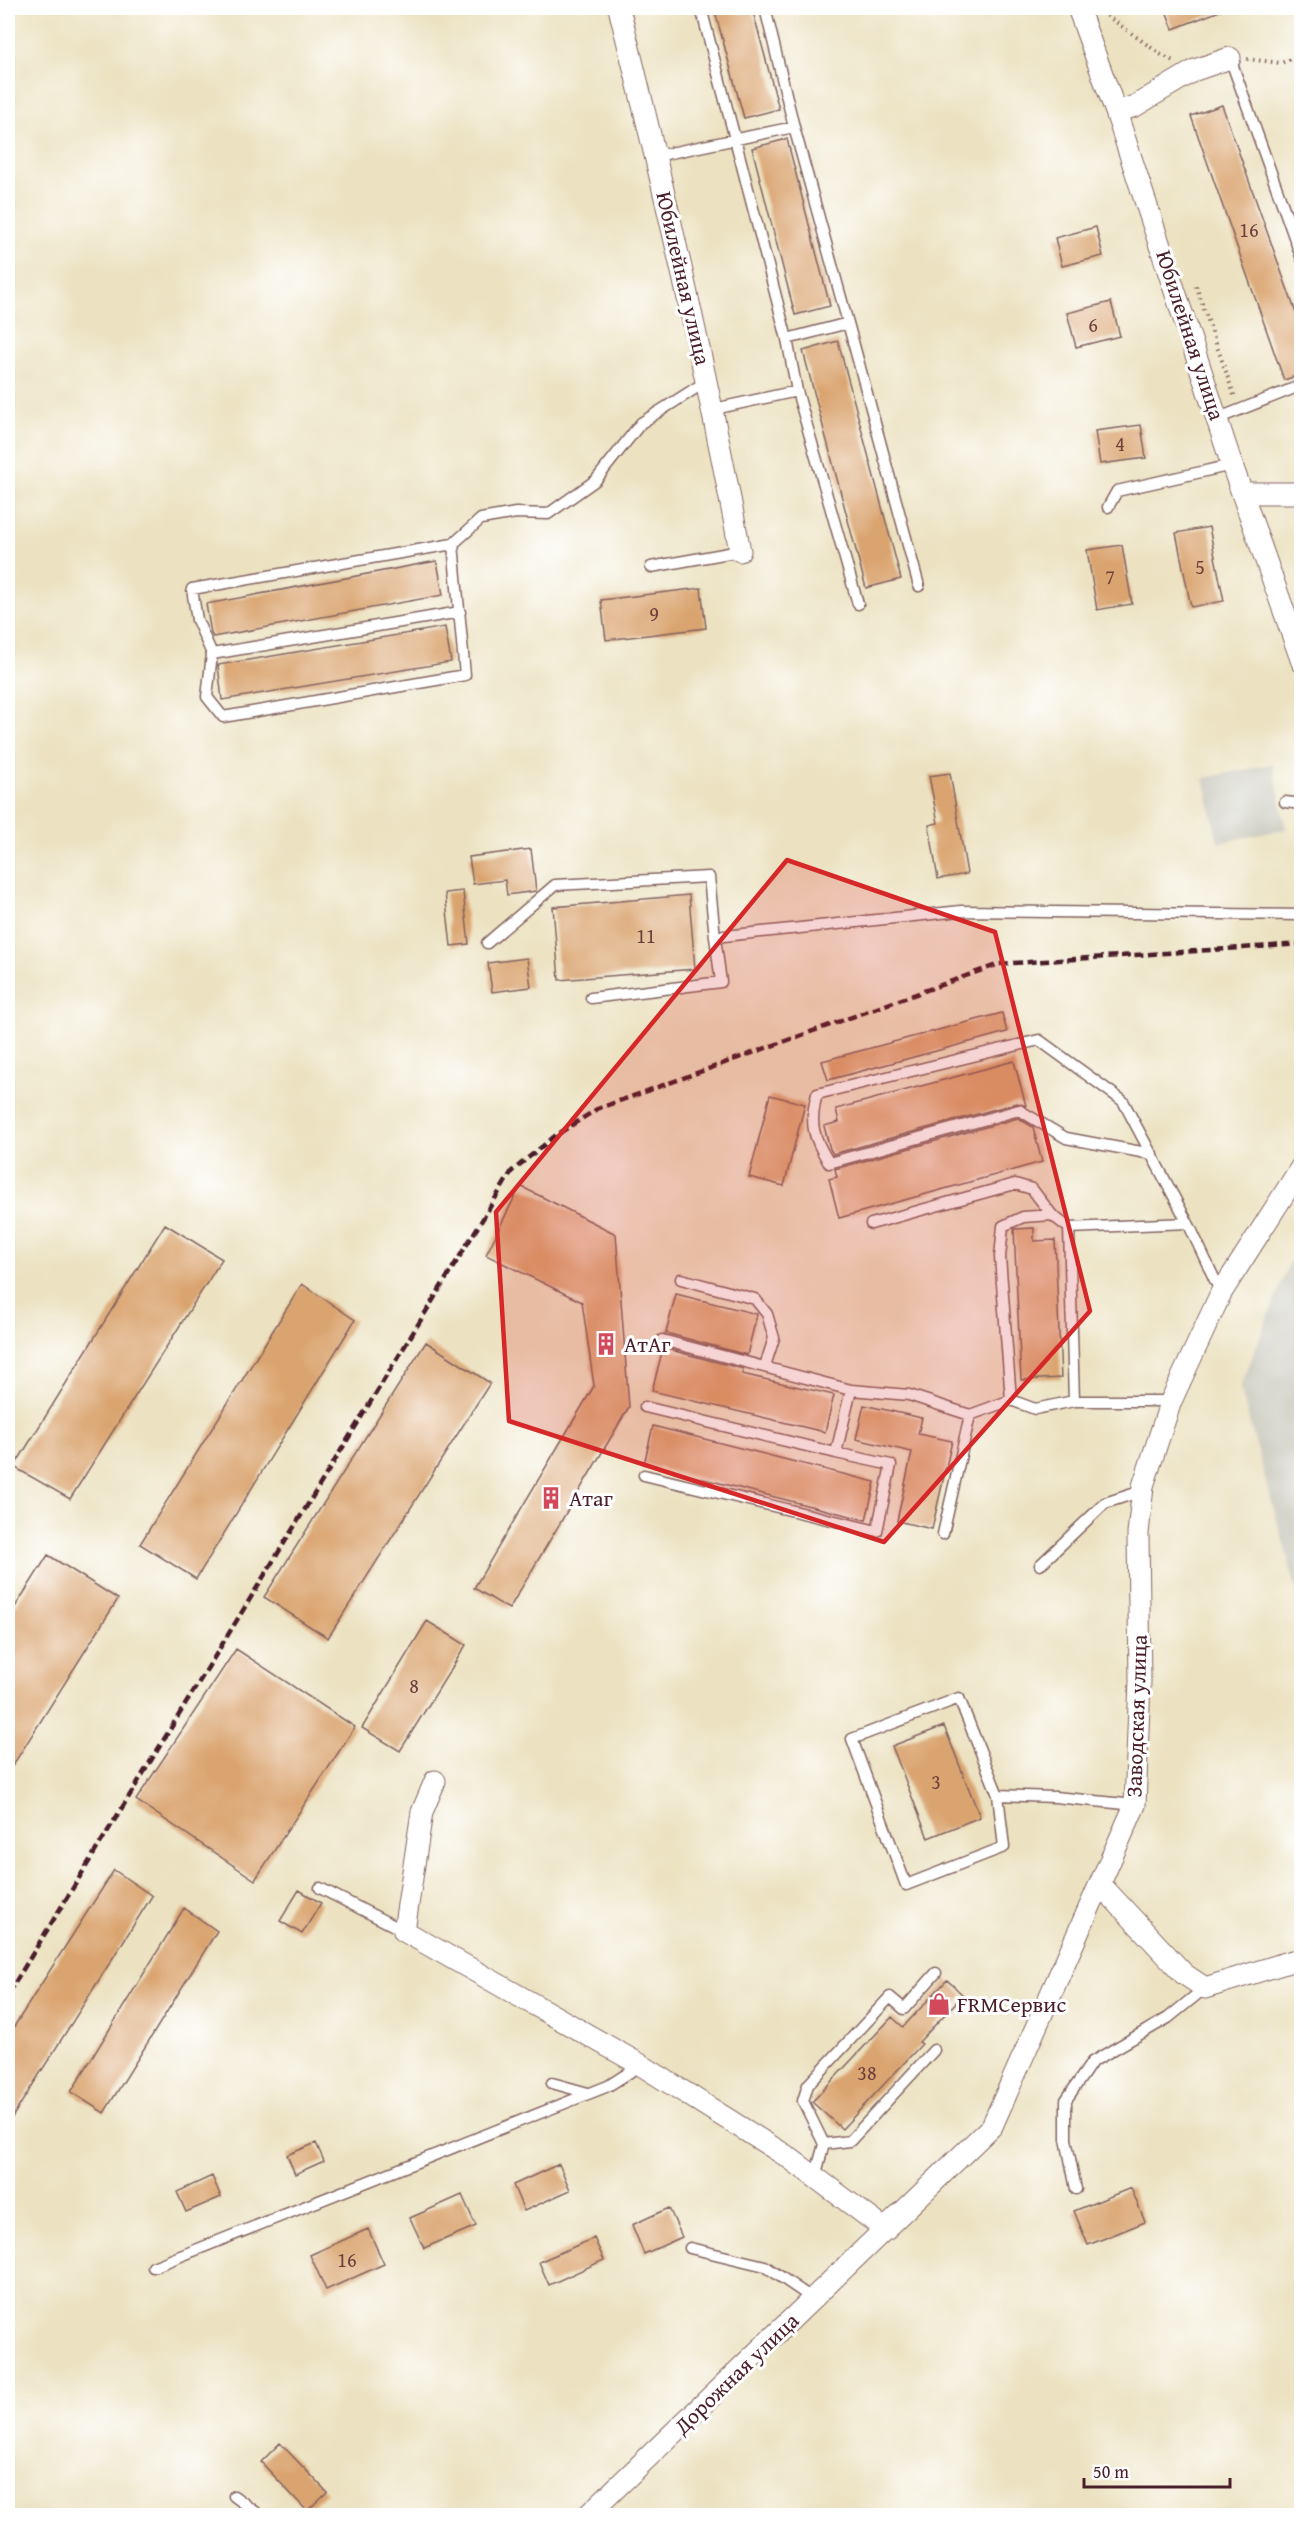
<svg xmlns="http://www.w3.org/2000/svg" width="1309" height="2523" font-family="'Gentium Book Plus',serif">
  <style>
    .industrial { fill: #c6c5b8 }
    .building { fill: #daa470 }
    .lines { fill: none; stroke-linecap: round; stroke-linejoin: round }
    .lane-casing { stroke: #836360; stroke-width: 13 }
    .street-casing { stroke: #836360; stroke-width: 23 }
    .path { stroke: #836360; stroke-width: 4; stroke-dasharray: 1.5 4.5; stroke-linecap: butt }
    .lane { stroke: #fff; stroke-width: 10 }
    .street { stroke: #fff; stroke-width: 21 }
    .rail { stroke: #4a1f2b; stroke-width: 4.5; stroke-dasharray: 9 4.5; stroke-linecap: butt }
    .marked { fill: #d62828; fill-opacity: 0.2; stroke: #d62828; stroke-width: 4.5; stroke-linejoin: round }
    .labels { text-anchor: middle; stroke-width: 6; stroke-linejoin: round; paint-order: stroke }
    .number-label { font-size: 20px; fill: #6e403c }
    .street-label { font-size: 22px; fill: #4a1f2b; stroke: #fff }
    .poi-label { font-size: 22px; fill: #4a1f2b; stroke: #fff; text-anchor: start }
  </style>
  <rect width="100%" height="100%" fill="#fff"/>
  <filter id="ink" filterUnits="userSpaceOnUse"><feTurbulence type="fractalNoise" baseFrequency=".0167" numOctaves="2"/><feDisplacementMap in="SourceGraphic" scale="12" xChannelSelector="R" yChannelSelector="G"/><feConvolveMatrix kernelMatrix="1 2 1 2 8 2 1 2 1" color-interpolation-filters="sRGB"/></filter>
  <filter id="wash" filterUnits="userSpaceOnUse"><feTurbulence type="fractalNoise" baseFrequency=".008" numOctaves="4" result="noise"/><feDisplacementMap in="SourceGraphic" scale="24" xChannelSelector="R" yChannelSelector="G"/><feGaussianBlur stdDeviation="1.35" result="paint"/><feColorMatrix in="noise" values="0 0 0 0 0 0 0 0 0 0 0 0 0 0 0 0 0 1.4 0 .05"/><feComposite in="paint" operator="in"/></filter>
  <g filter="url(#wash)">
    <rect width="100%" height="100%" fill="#ece2c1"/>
    <path class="industrial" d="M1273 764 1286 829 1218 843 1204 778Z
      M1301 1234H1302L1301 1606 1240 1388Z"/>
    <g id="blocks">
      <path class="building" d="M714 8H752L779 109 744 118Z
        M1165 8H1225V9L1173 29Z
        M1222 105 1302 330V374L1284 380 1191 116Z
        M787 139 830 306 795 315 752 148Z
        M1096 227 1103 256 1062 266 1055 238Z
        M1111 302 1120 336 1076 347 1067 313Z
        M838 341 901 579 866 588 803 351Z
        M1141 425 1146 458 1100 464 1095 431Z
        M1209 527 1224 601 1191 607 1176 533Z
        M1122 545 1132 604 1097 610 1087 550Z
        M437 561 443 595 213 637 211 633 206 604Z
        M701 588 706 628 606 640 601 600Z
        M445 627 451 662 222 700 218 665Z
        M950 773 967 874 938 879 929 825 938 823 929 776Z
        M531 849 536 891 507 895 505 880 473 884 469 857Z
        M463 891 469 944 451 946 445 893Z
        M689 895 695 969 559 980 553 907Z
        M527 958 531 987 492 992 488 963Z
        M1002 1013 1007 1032 828 1080 822 1061Z
        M1014 1061 1026 1106 1017 1103 833 1154 830 1149 824 1126 839 1122 836 1109Z
        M770 1095 805 1104 784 1186 749 1177Z
        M1018 1118 1033 1127 1042 1162 839 1218 829 1179 837 1177 835 1169Z
        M520 1186 616 1234 629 1407 509 1609 474 1588 594 1386 582 1302 486 1255Z
        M165 1224 222 1259 70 1499 14 1467Z
        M1034 1228V1241L1055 1240 1061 1378 1021 1380 1014 1229Z
        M302 1284 355 1320 196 1579 140 1544Z
        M676 1294 757 1314 747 1355 666 1333Z
        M426 1342 490 1383 328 1638 264 1597Z
        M663 1348 743 1369 742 1374 834 1395 825 1432 652 1391Z
        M864 1405 922 1418 918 1434 952 1441 932 1529 897 1521 912 1452 856 1439Z
        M653 1426 875 1482 866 1520 644 1464Z
        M48 1555 118 1599 8 1773V1618Z
        M427 1621 466 1645 400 1751 362 1728Z
        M236 1649 355 1727 255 1880 136 1800Z
        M944 1726 980 1817 928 1838 892 1746Z
        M114 1870 152 1896 8 2124V2036Z
        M299 1890 321 1903 302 1934 280 1921Z
        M184 1908 217 1931 104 2113 71 2092Z
        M947 1980 963 1995 919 2042 922 2044 842 2129 812 2102 892 2017 903 2027Z
        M316 2143 324 2161 295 2174 287 2155Z
        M559 2164 570 2190 524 2211 513 2185Z
        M212 2176 221 2197 186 2212 177 2192Z
        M1131 2188 1145 2222 1088 2245 1074 2211Z
        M462 2195 476 2226 424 2248 410 2218Z
        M669 2208 682 2237 644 2254 632 2225Z
        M368 2229 384 2264 326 2290 310 2255Z
        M594 2238 604 2260 549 2285 539 2262Z
        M280 2443 327 2492 307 2511 261 2462Z"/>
    </g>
  </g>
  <g filter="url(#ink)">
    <use href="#blocks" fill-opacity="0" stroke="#836360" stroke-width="1.5"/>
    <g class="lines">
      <g class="lane-casing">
        <path id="lane" d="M701 8 787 339 797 391 858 604
          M765 8 794 127 848 323
          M1230 58 1302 259
          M656 156 794 127
          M787 339 848 323 919 586
          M714 409 797 391
          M1219 418 1302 385
          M1108 507 1117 491 1232 465
          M453 544 465 675 223 717 207 697 212 654 197 620 192 589 453 544 481 519 516 513 548 514 596 480 641 423 707 381
          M651 567 740 551
          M212 654 460 612
          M1285 802 1302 804
          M487 943 555 885 709 877 715 937
          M591 998 721 982 715 937 961 911 1302 915
          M1152 1154 1066 1138 1019 1110 829 1163C813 1137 809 1124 817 1094L1039 1040 1123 1101 1190 1227 1221 1293
          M1052 1215 1023 1217 1003 1226 1000 1257 1011 1400 1035 1409 1074 1401 1069 1228
          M871 1224 1015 1184 1032 1189 1052 1215 1069 1228 1188 1223
          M681 1279 755 1299 767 1314 774 1338 765 1366
          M662 1340 851 1390
          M1074 1401H1171
          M645 1407 836 1453
          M644 1475 877 1531 891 1465 836 1453 851 1390 909 1395 970 1415 1011 1400
          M943 1534 970 1415
          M1040 1565 1105 1503 1142 1491
          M998 1795 1004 1847 906 1885 852 1739 959 1698 998 1795 1055 1797 1135 1805
          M320 1888 404 1931
          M552 2083 588 2093
          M824 2144 803 2101 808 2085 890 1997 904 2009 936 1973
          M815 2177 824 2144 850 2141 934 2050
          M1076 2189 1066 2139V2100L1092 2062 1168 2018 1205 1988
          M690 2248 765 2266 813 2299
          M153 2267 608 2086 641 2065
          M234 2496 261 2516"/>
      </g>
      <g class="street-casing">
        <path id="street" d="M619 8C664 188 706 368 740 551
          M1078 8 1116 112 1232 465 1302 662
          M1116 112 1135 106 1195 70 1230 58
          M1242 493H1302
          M435 1781 422 1812 404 1931 641 2065 788 2157 886 2230
          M1101 1885 1184 1974 1205 1988 1292 1961 1302 1962
          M587 2516 992 2126 1135 1805 1140 1681 1138 1534 1143 1486 1171 1401 1221 1293 1302 1166"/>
      </g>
      <path class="path" d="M1102 12 1160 54 1173 61
        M1247 59 1281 63 1302 55
        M1196 286 1235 398"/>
      <use href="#lane" class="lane"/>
      <use href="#street" class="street"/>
      <path class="rail" d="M8 1994 512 1171 555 1136 597 1109 999 964 1302 944"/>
    </g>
  </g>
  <path class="marked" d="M787 860 995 932 1090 1311 884 1542 509 1421 496 1212Z"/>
  <defs>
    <g id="building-bare" transform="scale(1.8)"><path d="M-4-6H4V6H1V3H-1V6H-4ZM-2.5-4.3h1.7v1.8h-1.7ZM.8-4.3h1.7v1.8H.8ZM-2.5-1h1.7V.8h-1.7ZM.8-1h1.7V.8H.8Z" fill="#d1495b" stroke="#fff" stroke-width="2.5" paint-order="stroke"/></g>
    <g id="shop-bare" transform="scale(1.8)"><path d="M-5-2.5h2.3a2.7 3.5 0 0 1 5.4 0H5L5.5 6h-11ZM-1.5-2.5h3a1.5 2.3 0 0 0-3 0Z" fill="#d1495b" stroke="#fff" stroke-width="2.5" paint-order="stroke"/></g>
  </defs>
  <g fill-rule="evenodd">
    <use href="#building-bare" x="606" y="1344"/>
    <use href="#building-bare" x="551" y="1498"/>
    <use href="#shop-bare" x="939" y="2004"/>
  </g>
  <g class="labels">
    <g class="number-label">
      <text x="1249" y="237">16</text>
      <text x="1093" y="332">6</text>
      <text x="1120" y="451">4</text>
      <text x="1200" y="574">5</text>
      <text x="1110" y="584">7</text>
      <text x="654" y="621">9</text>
      <text x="646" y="943">11</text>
      <text x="414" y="1693">8</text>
      <text x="936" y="1789">3</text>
      <text x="867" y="2080">38</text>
      <text x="347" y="2267">16</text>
    </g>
    <g class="street-label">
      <text transform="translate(684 278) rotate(77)" y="8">Юбилейная улица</text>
      <text transform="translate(1191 335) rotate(72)" y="8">Юбилейная улица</text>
      <text transform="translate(1136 1716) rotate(-88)" y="8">Заводская улица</text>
      <text transform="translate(736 2373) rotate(-44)" y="8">Дорожная улица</text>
    </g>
    <g class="poi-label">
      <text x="624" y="1352">АтАг</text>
      <text x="569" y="1506">Атаг</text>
      <text x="957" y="2012">FRMСервис</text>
    </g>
  </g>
  <rect width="1309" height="2523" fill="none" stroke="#fff" stroke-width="30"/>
  <path d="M1084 2478v9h146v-9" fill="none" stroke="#4a1f2b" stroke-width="3"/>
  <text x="1093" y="2478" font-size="18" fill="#4a1f2b" stroke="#ffffff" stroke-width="4.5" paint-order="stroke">50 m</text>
</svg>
